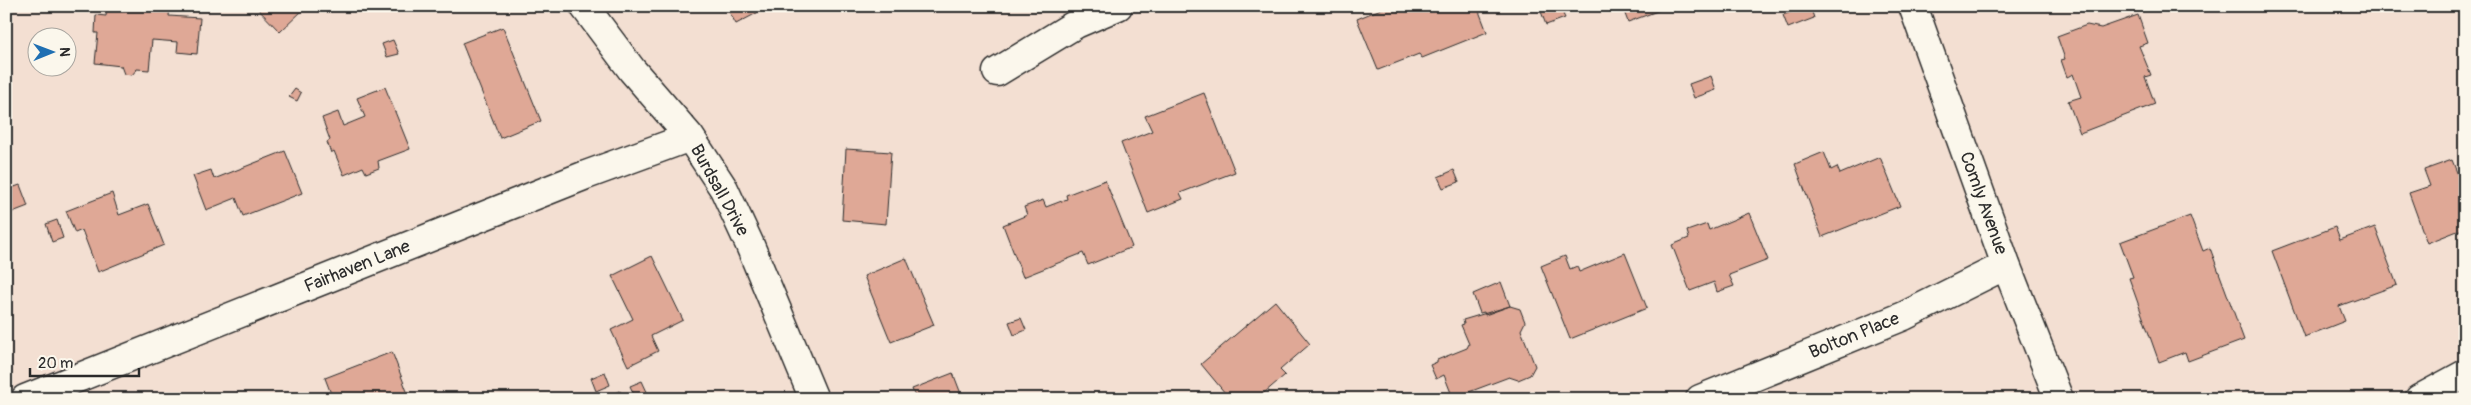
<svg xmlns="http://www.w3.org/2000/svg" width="2471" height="405" font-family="Pangolin,sans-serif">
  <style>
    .building { fill: #dfa896; stroke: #2b2b2b }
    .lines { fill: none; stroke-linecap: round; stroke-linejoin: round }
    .minor-casing { stroke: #2b2b2b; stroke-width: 31 }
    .minor { stroke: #fbf7ec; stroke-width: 28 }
    .labels { text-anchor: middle; stroke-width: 4.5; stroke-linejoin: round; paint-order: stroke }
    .street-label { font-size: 18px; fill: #2b2b2b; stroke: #fbf7ec }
  </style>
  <rect width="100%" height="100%" fill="#f3dfd2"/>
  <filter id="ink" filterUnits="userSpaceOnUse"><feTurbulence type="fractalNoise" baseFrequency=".02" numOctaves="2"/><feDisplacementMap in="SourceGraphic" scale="10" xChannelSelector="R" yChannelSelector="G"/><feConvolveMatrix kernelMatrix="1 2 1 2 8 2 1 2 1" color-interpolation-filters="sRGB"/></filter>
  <g filter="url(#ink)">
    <path class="building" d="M107 6H170L169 16 200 18 197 54 177 52 178 42 152 40 149 70 137 69 132 75 124 74 121 66 95 63 98 33H95L96 15 106 16Z
      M255 6H302L305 8 280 32Z
      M726 6H770L736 24Z
      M1388 6H1477L1487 32 1422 58 1419 54 1378 70 1357 19Z
      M1539 6H1582L1563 14 1565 18 1546 25Z
      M1622 6H1659L1660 10 1628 22Z
      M1807 6H1810L1814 18 1788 28 1783 15Z
      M2138 15 2148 43 2139 46 2151 75 2145 77 2155 104 2080 133 2068 101 2081 97 2073 74 2067 77 2061 60 2065 59 2057 36 2087 25 2101 28Z
      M503 27 541 121 500 138 462 43Z
      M393 40 399 54 387 57 382 44Z
      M1711 76 1716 90 1694 98 1689 84Z
      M385 87 410 149 378 161 379 168 366 173 363 167 344 175 334 151 331 153 327 142 330 140 322 118 338 112 343 126 365 117 357 98Z
      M295 89 301 93 297 101 289 97Z
      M1204 93 1235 172 1180 193 1183 199 1148 213 1121 143 1152 131 1145 116Z
      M846 149 891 152 886 224 842 220Z
      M285 151 302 193 243 216 236 198 206 210 193 176 211 170 214 179Z
      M1824 152 1831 170 1837 167 1840 174 1880 157 1900 206 1822 237 1795 164Z
      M2452 160 2458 175 2465 173V228L2427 243 2409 193 2430 186 2424 170Z
      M1454 170 1459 182 1443 188 1438 177Z
      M1105 180 1132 247 1088 265 1083 253 1023 277 1003 225 1027 215 1024 207 1043 200 1046 207 1067 199 1066 195Z
      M20 185 28 206 10 213 6 203V190Z
      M112 193 119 215 148 204 164 245 98 272 82 230 75 233 66 211Z
      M1749 213 1768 260 1729 275 1734 286 1717 292 1714 282 1690 291 1672 245 1689 238 1687 231 1707 224 1709 230Z
      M2190 216 2203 251 2210 248 2244 340 2188 361 2185 352 2159 362 2129 278 2133 277 2120 242Z
      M57 220 63 238 52 242 46 224Z
      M2335 227 2340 240 2375 227 2397 285 2339 306 2345 321 2304 337 2272 251Z
      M1625 253 1647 308 1570 339 1541 266 1565 256 1570 269 1577 266 1579 272Z
      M652 256 683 320 651 336 658 351 628 366 611 330 633 319 612 276Z
      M906 258 934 325 891 342 864 276Z
      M1501 282 1510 306 1485 315 1484 312 1480 313 1473 294Z
      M1275 301 1310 344 1280 370 1285 375 1257 399H1230L1201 364Z
      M1510 306 1520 309 1525 322 1521 330 1535 366 1530 375 1518 380 1509 377 1453 398 1444 375 1436 379 1430 365 1437 362V360L1467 348 1469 344 1461 325 1464 324 1463 320Z
      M1021 318 1026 330 1014 335 1009 322Z
      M392 352 408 394 394 399H333L325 378Z
      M605 372 610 385 596 391 591 378Z
      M953 373 963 399H916L912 389Z
      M642 381 648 394 636 399 630 386Z
      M620 391 624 399H603Z
      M1961 393 1964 399H1947Z"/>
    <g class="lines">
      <g class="minor-casing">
        <path id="minor" d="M584 6 632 70 690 137 724 189 749 243 814 399
          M1913 6 2006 265 2059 399
          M997 72 1076 24 1118 6
          M25 399 586 175 690 137
          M1700 399 1904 316 2006 265
          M2419 399 2465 374"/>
      </g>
      <use href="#minor" class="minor"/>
    </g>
  </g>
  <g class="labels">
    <g class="street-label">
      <text transform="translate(720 190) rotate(61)" y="6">Burdsall Drive</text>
      <text transform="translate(1984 203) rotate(70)" y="6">Comly Avenue</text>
      <text transform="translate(357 266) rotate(-22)" y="6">Fairhaven Lane</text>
      <text transform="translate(1854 335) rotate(-22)" y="6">Bolton Place</text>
    </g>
  </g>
  <rect width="2471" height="405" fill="none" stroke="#fbf7ec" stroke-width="25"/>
  <rect x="12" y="12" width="2446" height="380" fill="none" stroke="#2b2b2b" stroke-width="2" filter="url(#ink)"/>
  <g transform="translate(52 52) rotate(89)"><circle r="24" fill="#fbf7ec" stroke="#a8a59f"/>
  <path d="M0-4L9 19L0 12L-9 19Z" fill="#1f6fb2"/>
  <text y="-8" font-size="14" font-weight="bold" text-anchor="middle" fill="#2b2b2b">N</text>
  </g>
  <path d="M30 368v8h109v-8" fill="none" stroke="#2b2b2b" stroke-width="2.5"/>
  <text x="38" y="368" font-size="15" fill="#2b2b2b" stroke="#fbf7ec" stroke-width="4" paint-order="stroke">20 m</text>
</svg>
